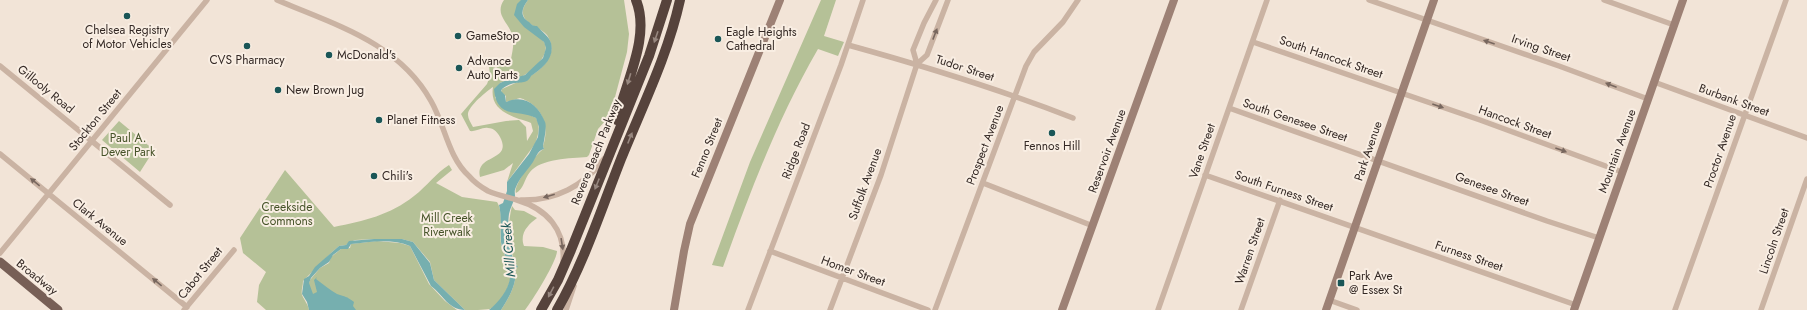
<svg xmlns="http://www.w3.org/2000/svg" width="1807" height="310" font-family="Jost,sans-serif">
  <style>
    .green { fill: #b5c197; fill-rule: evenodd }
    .water { fill: #76afaf }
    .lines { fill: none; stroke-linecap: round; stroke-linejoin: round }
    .street { stroke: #cab3a3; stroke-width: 5.5 }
    .secondary { stroke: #9d8175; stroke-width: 8 }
    .primary { stroke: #775f56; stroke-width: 9 }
    .highway { stroke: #56433c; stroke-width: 10 }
    .oneway { fill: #78675e }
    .oneway2 { fill: #97877f }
    .poi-dot { fill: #1a5657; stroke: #f9eee3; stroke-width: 1.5 }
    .labels { text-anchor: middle; stroke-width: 4; stroke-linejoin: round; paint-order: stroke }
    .poi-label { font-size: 12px; fill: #342925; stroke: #f9eee3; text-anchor: start }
    .street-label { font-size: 12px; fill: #342925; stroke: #f9eee3 }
    .park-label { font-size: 12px; fill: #465329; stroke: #f9eee3 }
    .water-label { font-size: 13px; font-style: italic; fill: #1a5657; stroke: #f9eee3 }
  </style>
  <rect width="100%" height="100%" fill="#f2e4d7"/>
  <path class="green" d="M504 0H522L517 13 544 42C552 54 531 72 521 77 514 80 507 80 500 83L495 98 536 118C541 126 538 136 535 144L507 182 513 163 504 170 480 177C479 173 479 169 482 165 490 156 510 156 500 137 498 133 494 128 488 128 482 127 476 132 470 131L461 114 487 84 490 76 489 66 496 68 511 59C512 53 514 45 513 39 512 24 493 16 504 0ZM493 87C490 105 502 113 519 119 523 120 527 121 531 123L533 131 527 141 526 127 519 120 506 121 473 127C471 123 468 119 468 115 467 107 487 91 493 87Z
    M528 0H624L629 34 627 52 615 97 606 120 598 129 589 155 587 157C571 158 540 159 530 172 524 179 524 189 516 193 512 187 538 150 544 149L543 146C550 126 542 105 520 98L506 102V96L501 92 502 89C521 80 542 75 550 55 553 47 551 42 547 35 541 28 527 25 524 17 521 10 524 6 528 0Z
    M821 0H836L824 36 844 42 838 56 818 49C778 118 750 192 723 267L712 265 750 162Z
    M119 121 154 150 140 172 102 140Z
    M449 165 452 170 436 183 462 197 497 202C504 213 499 230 501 244 503 254 510 264 511 273 511 285 501 304 490 309 484 310 472 310 465 310L434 280 430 262 413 242 402 239H374L355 240 348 243 346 245 339 246 331 253 303 281C303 286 301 290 302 295 304 300 308 304 309 310H266L257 302 259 285 266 272 243 253 240 238 285 170 334 227C364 221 390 215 414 196 427 186 436 173 449 165Z
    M512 206 515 210 524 211 537 218C529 224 519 233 524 246L543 247 557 251C557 261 533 300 525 310H501C509 298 518 282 515 268L516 265C508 246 507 226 512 206Z
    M377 241 400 243 410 246 429 284 445 301 457 310H320L306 291 310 280 320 268 329 263 331 257 341 249 350 248 351 244Z"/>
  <path class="water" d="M521 0H528C522 8 519 16 529 22 532 25 533 26 537 26 542 32 549 36 551 43 555 58 542 69 531 76 527 85 519 81 511 84 508 85 505 87 502 89L501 91 505 95 506 102C525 94 538 105 545 122 547 125 544 142 543 146L544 149C538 150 536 157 533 162 527 171 520 177 516 187 514 191 515 193 515 196 514 202 510 208 509 214 507 227 509 258 518 267L515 268C518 282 509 298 501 310H489C500 301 512 286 510 271 509 261 502 252 501 242 500 230 502 217 499 205L503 203 507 191V182L529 154 538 137 539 127 536 118C518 109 497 120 494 89L500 83 507 80 525 75 543 58 546 48 544 42 524 27 514 15 517 4Z
    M374 239H402L413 242 430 263 434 280 465 310C449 310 443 295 431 286L410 246C392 238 369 242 351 244L348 249H341L333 255 329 262 320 268 311 278 309 283 313 294 317 292 314 280 317 277 316 279C323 284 330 290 337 294 346 297 346 296 354 302L353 306 356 310H309L307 302 302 294 304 279 309 276 315 267 339 246 346 245 349 241Z"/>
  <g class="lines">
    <path class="street" d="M277 0C335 25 398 42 431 101 445 125 448 157 469 176 474 182 481 187 488 191 497 195 507 197 517 200 547 209 566 230 563 262
      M1369 0 1559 66 1648 99
      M1604 0 1674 25
      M1253 42 1480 120 1622 172
      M848 45C924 66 999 89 1073 118
      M917 64 913 50 924 23 936 0
      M0 66 170 205
      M1654 82 1807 138
      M1229 108 1547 221 1599 238
      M0 154 187 307
      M1205 175 1576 305
      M983 183 1093 226
      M521 200C555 201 584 186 604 159
      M770 251 928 310
      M0 253 207 0
      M1329 300 1357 310
      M184 310 234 250
      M566 310 574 286
      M748 310 841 65 863 0
      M830 310 881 175 917 64 927 55 948 0
      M935 310 1026 66 1034 52 1063 22 1078 0
      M1158 310 1267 0
      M1241 310 1280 200
      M1675 310 1786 0
      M1761 310 1807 179"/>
    <path class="secondary" d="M674 310 684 251 690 224 780 0
      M1062 310 1174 0
      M1326 310 1434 0
      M1574 310 1683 0"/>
    <path class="primary" d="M0 262 58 310"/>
    <path class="highway" d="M617 120C625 83 651 37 636 0
      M541 310 558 280 571 250 649 56 667 0
      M557 310C584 263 601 210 621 159 642 107 668 55 680 0"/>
  </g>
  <defs><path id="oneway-solid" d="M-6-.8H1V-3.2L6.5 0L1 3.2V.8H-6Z"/></defs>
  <g class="oneway">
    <use href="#oneway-solid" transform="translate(935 34) rotate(-69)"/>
    <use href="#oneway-solid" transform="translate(1489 42) rotate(-161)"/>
    <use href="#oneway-solid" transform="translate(1611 85) rotate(-159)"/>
    <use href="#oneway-solid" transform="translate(1438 106) rotate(19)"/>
    <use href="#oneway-solid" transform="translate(1561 150) rotate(20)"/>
    <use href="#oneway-solid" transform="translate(35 182) rotate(-141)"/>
    <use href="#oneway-solid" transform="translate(549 196) rotate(164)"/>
    <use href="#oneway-solid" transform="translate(562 244) rotate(81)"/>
    <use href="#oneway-solid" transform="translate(157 282) rotate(-141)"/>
  </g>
  <g class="oneway2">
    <use href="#oneway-solid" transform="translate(656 37) rotate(109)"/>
    <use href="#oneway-solid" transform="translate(629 79) rotate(107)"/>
    <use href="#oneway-solid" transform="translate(630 138) rotate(-68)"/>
    <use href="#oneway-solid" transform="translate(597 184) rotate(112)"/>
    <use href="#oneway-solid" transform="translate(551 292) rotate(118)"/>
  </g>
  <g class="poi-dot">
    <circle cx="127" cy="16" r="4"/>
    <circle cx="458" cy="36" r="4"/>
    <circle cx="718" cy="39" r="4"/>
    <circle cx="247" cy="46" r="4"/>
    <circle cx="329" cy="55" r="4"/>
    <circle cx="459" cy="68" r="4"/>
    <circle cx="278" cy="90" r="4"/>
    <circle cx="379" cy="120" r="4"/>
    <circle cx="1052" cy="133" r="4"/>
    <circle cx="374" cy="176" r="4"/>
    <rect x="1337" y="279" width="8" height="8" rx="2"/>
  </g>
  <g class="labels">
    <g class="poi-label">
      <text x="127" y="34" text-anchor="middle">Chelsea Registry<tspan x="127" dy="14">of Motor Vehicles</tspan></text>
      <text x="726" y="36">Eagle Heights<tspan x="726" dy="14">Cathedral</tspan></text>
      <text x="466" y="40">GameStop</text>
      <text x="337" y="59">McDonald's</text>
      <text x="247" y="64" text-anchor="middle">CVS Pharmacy</text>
      <text x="467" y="65">Advance<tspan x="467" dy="14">Auto Parts</tspan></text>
      <text x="286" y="94">New Brown Jug</text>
      <text x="387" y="124">Planet Fitness</text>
      <text x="1052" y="150" text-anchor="middle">Fennos Hill</text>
      <text x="382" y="180">Chili's</text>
      <text x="1349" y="280">Park Ave<tspan x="1349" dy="14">@ Essex St</tspan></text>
    </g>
    <g class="street-label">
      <text transform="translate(1541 48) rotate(19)" y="4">Irving Street</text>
      <text transform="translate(1331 57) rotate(19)" y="4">South Hancock Street</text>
      <text transform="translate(965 68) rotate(18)" y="4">Tudor Street</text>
      <text transform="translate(46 89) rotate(39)" y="4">Gillooly Road</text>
      <text transform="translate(1734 100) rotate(20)" y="4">Burbank Street</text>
      <text transform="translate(95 120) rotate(-51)" y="4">Stockton Street</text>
      <text transform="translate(1295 120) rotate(19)" y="4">South Genesee Street</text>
      <text transform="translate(1515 122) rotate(20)" y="4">Hancock Street</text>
      <text transform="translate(985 145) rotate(-69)" y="4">Prospect Avenue</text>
      <text transform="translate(707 148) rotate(-68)" y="4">Fenno Street</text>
      <text transform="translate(796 151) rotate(-69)" y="4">Ridge Road</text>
      <text transform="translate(1107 151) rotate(-70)" y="4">Reservoir Avenue</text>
      <text transform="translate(1202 151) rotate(-71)" y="4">Vane Street</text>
      <text transform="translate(1368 151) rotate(-71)" y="4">Park Avenue</text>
      <text transform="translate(1617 151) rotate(-70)" y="4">Mountain Avenue</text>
      <text transform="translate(1720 151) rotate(-71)" y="4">Proctor Avenue</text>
      <text transform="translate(596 152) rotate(-68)" y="4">Revere Beach Parkway</text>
      <text transform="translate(865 184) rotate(-70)" y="4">Suffolk Avenue</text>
      <text transform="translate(1492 189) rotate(20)" y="4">Genesee Street</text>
      <text transform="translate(1284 191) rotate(19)" y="4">South Furness Street</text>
      <text transform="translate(100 222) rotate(39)" y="4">Clark Avenue</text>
      <text transform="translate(1774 241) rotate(-71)" y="4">Lincoln Street</text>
      <text transform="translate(1250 251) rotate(-71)" y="4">Warren Street</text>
      <text transform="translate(1469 256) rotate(19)" y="4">Furness Street</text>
      <text transform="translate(853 271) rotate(20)" y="4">Homer Street</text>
      <text transform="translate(200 273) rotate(-51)" y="4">Cabot Street</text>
      <text transform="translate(37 277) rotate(39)" y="4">Broadway</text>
    </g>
    <g class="park-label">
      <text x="128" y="142">Paul A.<tspan x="128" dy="14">Dever Park</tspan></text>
      <text x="287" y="211">Creekside<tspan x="287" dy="14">Commons</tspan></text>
      <text x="447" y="222">Mill Creek<tspan x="447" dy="14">Riverwalk</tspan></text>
    </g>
    <g class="water-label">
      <text transform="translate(508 250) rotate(-95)" y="5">Mill Creek</text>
    </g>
  </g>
</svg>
